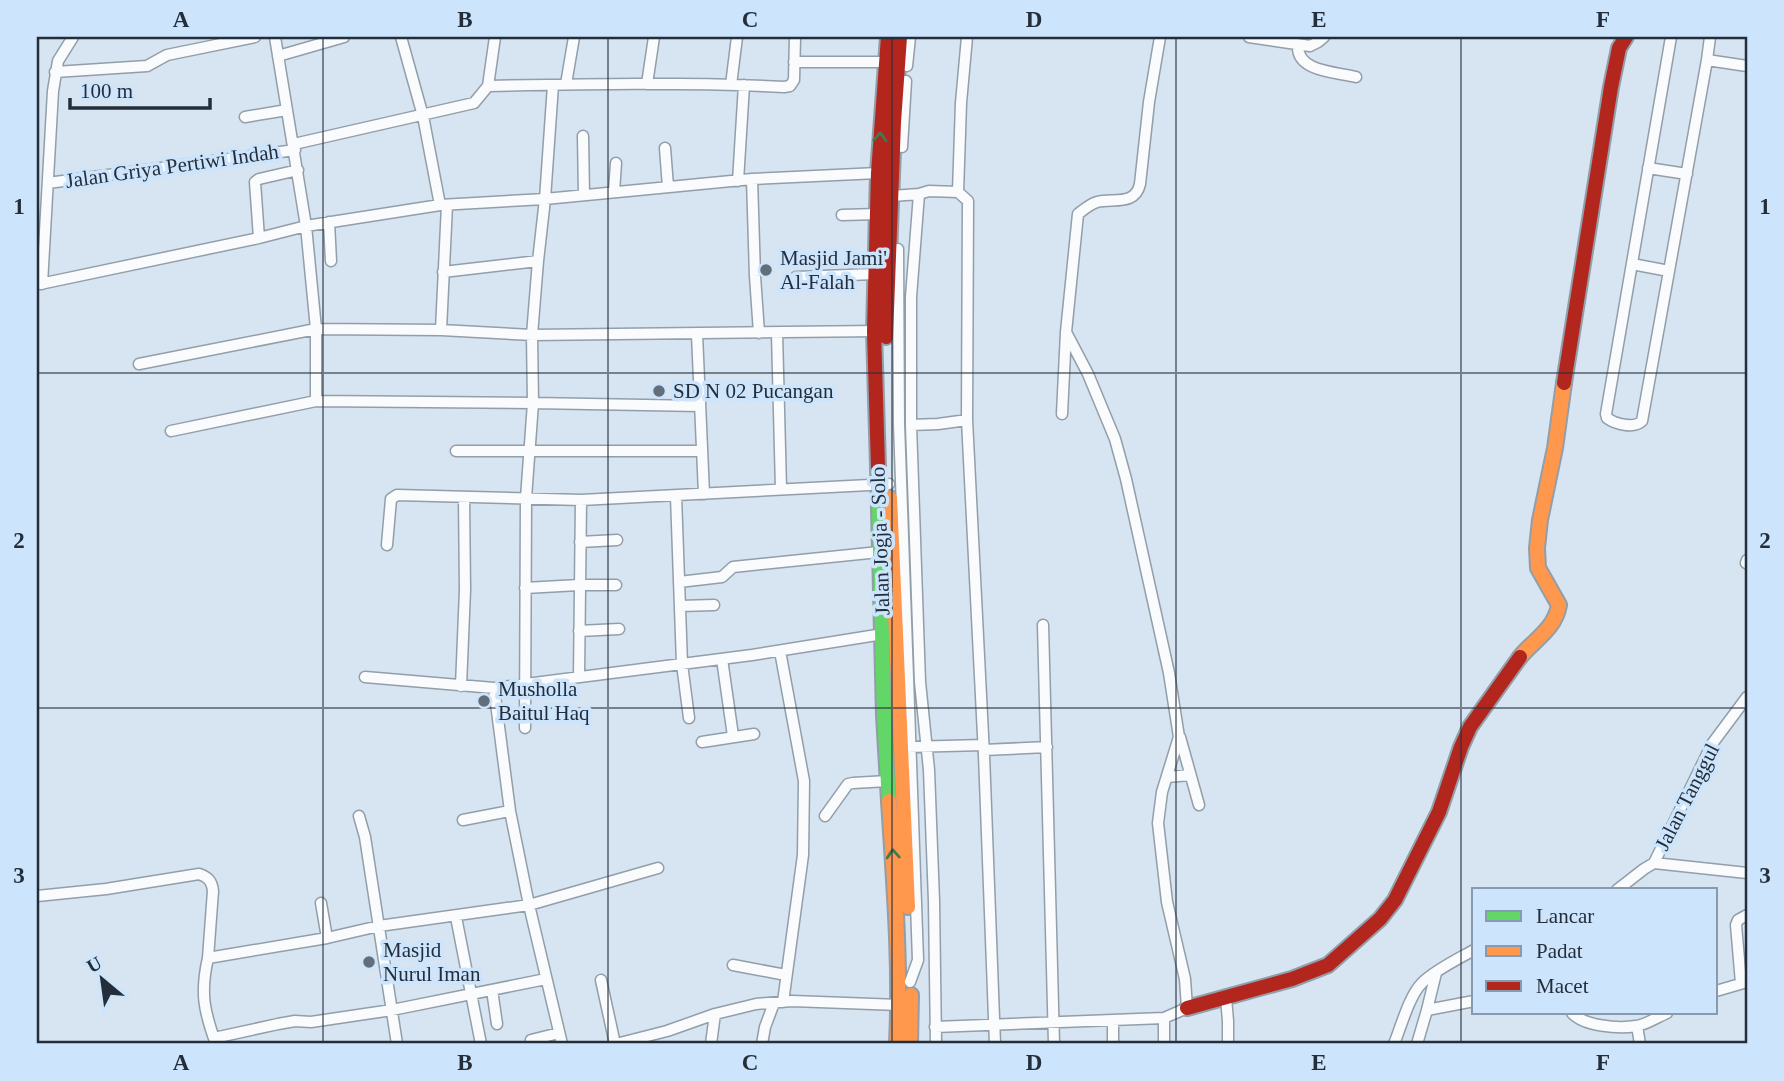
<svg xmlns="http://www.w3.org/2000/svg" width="1784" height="1081" font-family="'Times New Roman',serif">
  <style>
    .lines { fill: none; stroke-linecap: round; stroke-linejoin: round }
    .street-casing { stroke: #929ea8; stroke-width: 13 }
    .fast-casing { stroke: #929ea8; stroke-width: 18 }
    .slow-casing { stroke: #929ea8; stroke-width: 18 }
    .jam-casing { stroke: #929ea8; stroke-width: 18 }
    .street { stroke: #f9fbfd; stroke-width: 10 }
    .fast { stroke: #63d668; stroke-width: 14 }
    .slow { stroke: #ff974d; stroke-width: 14 }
    .jam { stroke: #b3261e; stroke-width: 14 }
    .oneway { stroke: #407a4f }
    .grid { fill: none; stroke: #232e3a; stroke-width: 2; stroke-opacity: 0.55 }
    .poi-dot { fill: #626e7a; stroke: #cce4fc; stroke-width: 2.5 }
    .labels { text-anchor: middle; stroke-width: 7; stroke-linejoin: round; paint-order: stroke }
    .street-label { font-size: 21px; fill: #232e3a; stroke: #cce4fc }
    .poi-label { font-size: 21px; fill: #232e3a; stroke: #cce4fc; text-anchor: start }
    .neatline { fill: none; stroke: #232e3a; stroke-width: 2.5 }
    .grid-label { font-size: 23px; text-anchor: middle; font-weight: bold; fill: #232e3a }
  </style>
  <rect width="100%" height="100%" fill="#d7e4f1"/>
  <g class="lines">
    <g class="street-casing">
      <path id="street" d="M275 37 306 226 316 329V401
        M401 37 423 116 440 205
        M967 37 961 103 958 192 968 201 967 420 984 755 995 1044
        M1249 37 1310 46 1318 42 1324 37
        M1671 37 1606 414 1607 418C1615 424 1634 429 1642 421L1707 60
        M1710 37 1707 60 1747 66
        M1298 45C1296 72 1337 72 1356 77
        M278 56 344 37
        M794 62H885
        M907 66 910 37
        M55 72 147 66 167 55 255 37
        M566 84 574 37
        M647 84 654 37
        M731 85 737 37
        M488 86C587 84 686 82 784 87L790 86 794 80 795 37
        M245 117 287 110
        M583 136 584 195
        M294 144 474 103 488 86 495 37
        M902 147 906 81
        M665 148 668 187
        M1648 168 1687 174
        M752 179 755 276 759 333
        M738 181 744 85
        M48 183 295 150
        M614 192 616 163
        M892 196 919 194
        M842 215 878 214
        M329 222 331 261
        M259 238 255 182 259 179 298 170
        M898 249 899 424 918 960 910 982
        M1632 264 1669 271
        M443 272 538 261
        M796 277 875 274
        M40 284 259 238 306 226 440 205 545 199 752 179 878 173
        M42 284 53 91 58 61 73 37
        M441 330 447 205
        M1066 332 1088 374 1115 439 1126 479 1169 673 1179 737 1162 792 1158 823 1167 902 1185 979 1187 1008 1164 1018
        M777 333 781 489
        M697 334 704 494
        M139 364 316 329 441 330 532 335 878 331
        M1062 414 1066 332 1078 214C1083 210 1090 204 1097 202 1114 198 1135 206 1140 184L1149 102 1160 37
        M911 425 938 424 967 420
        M171 431 316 401 533 403 700 406
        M456 451H702
        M676 496 682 664 689 718
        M580 542 617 540
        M387 545 391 499 397 495 581 500 889 484
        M1746 563 1747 560
        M679 582 722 577 733 567 879 552
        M525 588 579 585H616
        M680 606 714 605
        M1043 625 1054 1044
        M579 631 619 629
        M780 651 804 781 803 855 783 1002
        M722 659 733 736
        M365 677 494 688 752 655 883 634
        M579 677 581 500
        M461 686 465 590 464 497
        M494 688 510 811 529 905 562 1044
        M525 728 526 498 533 403 532 335 538 261 545 199 553 85
        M1180 737 1199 805
        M702 742 754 734
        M907 747 983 745
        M984 750 1047 747
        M1167 777 1190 775
        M359 816 365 837 397 1044
        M825 816 848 784 853 783 888 781
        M463 820 510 811
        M1654 863 1712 744 1747 697
        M1617 890 1644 869 1654 863 1747 873
        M37 896 106 889 199 874C208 877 212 881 213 891L208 958
        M321 903 327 938
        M456 917 481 1044
        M733 965 786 975
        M601 980 615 1044
        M1741 983 1736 925 1738 920 1747 915
        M492 990 497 1024
        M1716 991 1747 982
        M1226 998 1228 1021V1044
        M1427 1010 1474 1001
        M1572 1013C1584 1026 1618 1029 1636 1026 1646 1025 1657 1017 1667 1013
        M1113 1021V1044
        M1637 1026 1640 1044
        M935 1027 1164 1018V1044
        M214 1038 278 1024 295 1021 311 1022 392 1010 546 979
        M531 1040 559 1033
        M216 1044C204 1011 200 993 208 958L327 938 379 926 529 905 658 868
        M616 1044 667 1031 715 1014 756 1004 792 1001 899 1005
        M711 1044 715 1014
        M762 1044 765 1027 774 1003
        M936 1044 934 901 929 770 920 682 911 425V297L919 194 929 191 958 192
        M1394 1044C1401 1027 1409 996 1422 983 1435 970 1458 959 1474 950
        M1417 1044 1427 1010 1436 973"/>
    </g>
    <g class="fast-casing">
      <path id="fast" d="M878 467 884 715 889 801"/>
    </g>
    <g class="slow-casing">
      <path id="slow" d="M890 498 908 907
        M1520 657C1534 640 1555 629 1559 605L1538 568 1537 548 1540 520 1555 448 1564 383
        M889 801C894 882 901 963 897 1044
        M910 1044 911 995"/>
    </g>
    <g class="jam-casing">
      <path id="jam" d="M886 337 894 122 900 37
        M1564 383 1611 87 1619 48 1626 37
        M878 467 874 331 878 173 888 37
        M1187 1008 1292 979 1328 965 1380 919 1395 900 1439 812 1461 747 1470 727 1520 657"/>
    </g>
    <use href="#street" class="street"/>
    <use href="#fast" class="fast"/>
    <use href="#slow" class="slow"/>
    <use href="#jam" class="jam"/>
  </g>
  <defs><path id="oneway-chevron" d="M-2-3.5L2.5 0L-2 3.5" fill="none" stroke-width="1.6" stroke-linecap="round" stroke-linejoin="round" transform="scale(1.75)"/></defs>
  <g class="oneway">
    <use href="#oneway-chevron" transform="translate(880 137) rotate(-87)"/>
    <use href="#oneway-chevron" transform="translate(893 854) rotate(-94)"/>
  </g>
  <path class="grid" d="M323 37V1044M608 37V1044M892 37V1044M1176 37V1044M1461 37V1044M37 373H1747M37 708H1747"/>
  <g class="poi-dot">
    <circle cx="766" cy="270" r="7"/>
    <circle cx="659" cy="391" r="7"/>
    <circle cx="484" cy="701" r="7"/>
    <circle cx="369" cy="962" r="7"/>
  </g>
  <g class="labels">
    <g class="street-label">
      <text transform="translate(172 166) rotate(-8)" y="7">Jalan Griya Pertiwi Indah</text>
      <text transform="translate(880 541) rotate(-92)" y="7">Jalan Jogja - Solo</text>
      <text transform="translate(1687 797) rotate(-63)" y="7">Jalan Tanggul</text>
    </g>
    <g class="poi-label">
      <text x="780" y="265">Masjid Jami'<tspan x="780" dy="24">Al-Falah</tspan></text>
      <text x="673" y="398">SD N 02 Pucangan</text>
      <text x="498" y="696">Musholla<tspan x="498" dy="24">Baitul Haq</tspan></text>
      <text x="383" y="957">Masjid<tspan x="383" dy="24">Nurul Iman</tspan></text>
    </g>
  </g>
  <rect width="1784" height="1081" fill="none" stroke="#cce4fc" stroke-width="77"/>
  <rect x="1472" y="888" width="245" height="126" fill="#cce4fc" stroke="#889bae" stroke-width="2"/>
  <rect x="1486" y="911" width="35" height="10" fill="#63d668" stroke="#889bae" stroke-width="2"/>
  <text x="1536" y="923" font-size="21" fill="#232e3a">Lancar</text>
  <rect x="1486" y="946" width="35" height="10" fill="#ff974d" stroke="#889bae" stroke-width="2"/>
  <text x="1536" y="958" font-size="21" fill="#232e3a">Padat</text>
  <rect x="1486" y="981" width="35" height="10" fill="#b3261e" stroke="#889bae" stroke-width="2"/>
  <text x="1536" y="993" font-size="21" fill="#232e3a">Macet</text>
  <g transform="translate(102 979) rotate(331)" stroke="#cce4fc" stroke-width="5" paint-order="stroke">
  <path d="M0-5L12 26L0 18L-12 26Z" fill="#232e3a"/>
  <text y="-10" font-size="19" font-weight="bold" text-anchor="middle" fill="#232e3a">U</text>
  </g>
  <path d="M70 98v10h140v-10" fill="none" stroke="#232e3a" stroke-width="3.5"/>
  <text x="80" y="98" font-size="21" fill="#232e3a" stroke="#cce4fc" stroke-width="5" paint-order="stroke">100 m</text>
  <rect x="38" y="38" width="1708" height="1004" class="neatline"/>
  <g class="grid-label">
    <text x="181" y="27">A</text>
    <text x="465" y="27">B</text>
    <text x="750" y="27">C</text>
    <text x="1034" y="27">D</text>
    <text x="1319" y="27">E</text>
    <text x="1603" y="27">F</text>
    <text x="19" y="214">1</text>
    <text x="1765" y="214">1</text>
    <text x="19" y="548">2</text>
    <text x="1765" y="548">2</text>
    <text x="19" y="883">3</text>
    <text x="1765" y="883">3</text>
    <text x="181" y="1070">A</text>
    <text x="465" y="1070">B</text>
    <text x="750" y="1070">C</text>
    <text x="1034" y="1070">D</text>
    <text x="1319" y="1070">E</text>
    <text x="1603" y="1070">F</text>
  </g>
</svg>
